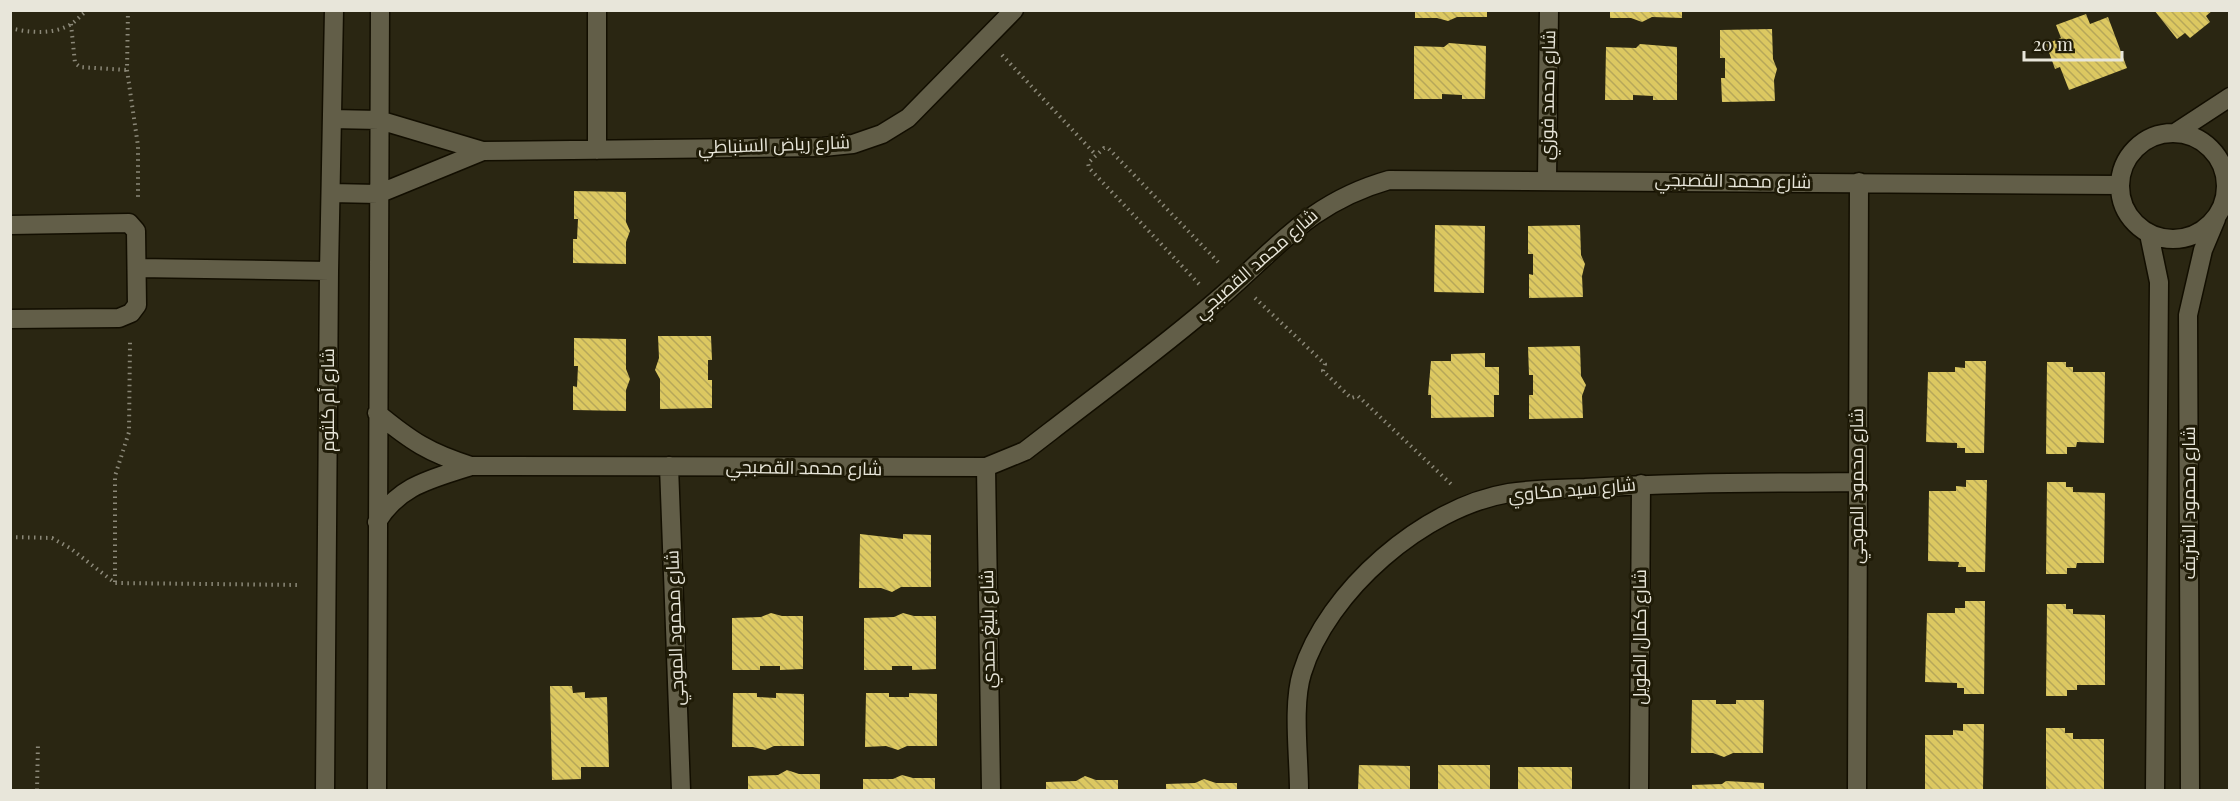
<svg xmlns="http://www.w3.org/2000/svg" width="2240" height="801" font-family="'Playfair Display',Cairo,serif">
  <style>
    .building { fill: url(#building-back-hatch) }
    .lines { fill: none; stroke-linecap: round; stroke-linejoin: round }
    .minor-casing { stroke: #120e00; stroke-width: 21 }
    .path { stroke: #8b8878; stroke-width: 4; stroke-dasharray: 1.5 4.5; stroke-linecap: butt }
    .minor { stroke: #625e48; stroke-width: 18 }
    .labels { text-anchor: middle; stroke-width: 6; stroke-linejoin: round; paint-order: stroke }
    .street-label { font-size: 18px; fill: #e8e6da; stroke: #201c08 }
  </style>
  <defs>
    <pattern id="building-back-hatch" width="6" height="6" patternUnits="userSpaceOnUse" patternTransform="scale(1.5)"><rect width="6" height="6" fill="#dcc861"/><path d="M-1 5l2 2M0 0l6 6M5-1l2 2" fill="none" stroke="#b6a759"/></pattern>
  </defs>
  <rect width="100%" height="100%" fill="#2a2612"/>
  <path class="building" d="M1415 10H1487V17H1457L1448 21 1437 18H1415Z
    M1610 10H1682V18L1652 17 1642 22 1631 18H1610Z
    M2154 10H2213L2206 16 2210 22 2190 38 2185 33 2177 39Z
    M2086 14 2090 24 2108 17 2127 68 2069 90 2060 67 2055 69 2046 44 2061 38 2056 25Z
    M1772 29 1773 59 1777 69 1774 80 1775 101 1722 102 1721 78H1725V58H1720V30Z
    M1449 43 1486 46 1485 99H1462V95L1442 94V99H1414V46L1444 47Z
    M1640 44 1677 47V100H1653V96L1633 95V100H1605L1606 47 1636 48Z
    M574 191 626 192V222L630 231 626 242V264L573 263V239H577L578 219H574Z
    M1435 225 1485 226 1484 293 1434 292Z
    M1580 225 1581 255 1585 264 1582 276 1583 297 1529 298V274L1533 275V254H1528V226Z
    M658 336H711L712 360H708V380H712V408L660 409V379L655 370 659 358Z
    M574 338 626 339V369L630 379 626 390V411L573 410V386L577 387 578 366H574Z
    M1580 346 1581 376 1586 385 1582 396 1583 418 1529 419V395H1533V375H1529L1528 347Z
    M1485 353V367H1499V395H1494V417L1431 418V395H1428L1431 361H1451V354Z
    M1965 361H1986L1984 453H1965V448H1957V443L1926 442 1928 372H1955V367L1965 368Z
    M2047 362H2066V367H2073V372H2105L2104 443 2077 442 2076 447H2067V454H2046Z
    M1966 480H1987L1985 572H1966V567H1958L1959 562 1928 561 1929 491H1956V486L1966 487Z
    M2047 482H2066V487H2073V492L2105 493 2104 563H2077L2076 568H2067V574H2046Z
    M860 534 903 539V534L931 535V587H901L892 592 881 588H859Z
    M1965 601H1985L1984 694H1964V688H1957V683L1925 682 1927 613H1955V608H1965Z
    M2047 604H2066V609H2073V614L2105 615V685H2077V690H2067V696H2046Z
    M771 613 782 616H803V669L780 670V666H760V670H732V618L761 617Z
    M903 613 914 616H936V669L912 670V666H892V670H864V618L894 617Z
    M550 686H572L573 693 585 692V698L607 697 609 767H581V779L552 780Z
    M733 693H757V697L776 698V693L804 694V746H774L765 750 753 747H732Z
    M866 693H889V697H909V693L937 694V746H907L898 750 886 746 865 747Z
    M1692 700H1716V704H1736V700H1764L1763 753H1733L1724 757 1713 753H1691Z
    M1963 724H1984L1983 790H1925V735H1953V730L1963 731Z
    M2046 728H2065V733H2073V739H2104V790H2046Z
    M1359 765 1410 766V790H1358Z
    M1438 765H1490V790H1438Z
    M1518 767H1572V790H1518Z
    M787 770 799 774H820V790H748V776L778 775Z
    M902 775 913 778H935V790H863V779H893Z
    M1085 776 1096 780H1118V790H1046V782L1076 781Z
    M1204 779 1216 783H1237V790H1166V784L1195 783Z
    M1726 781 1764 783V790H1692V785L1722 784Z"/>
  <g class="lines">
    <g class="minor-casing">
      <path id="minor" d="M597 10V150
        M332 119 379 120 483 151 823 147 853 144 882 134 908 118 1014 10
        M2175 133 2230 97
        M2120 186a53 53 0 1 1 106 0a53 53 0 1 1-106 0Z
        M1547 179 1549 10
        M331 193 378 194 483 151
        M10 225 129 223 136 231 137 305 131 313 119 318 10 319
        M2149 234 2159 282 2155 790
        M138 268 329 271
        M377 413C411 441 429 453 471 466L986 467 1025 451 1051 431C1106 388 1163 347 1216 301 1277 249 1308 203 1389 180L2120 185
        M669 466 681 790
        M986 467 991 790
        M377 522C399 485 432 479 471 466
        M325 790 329 271 334 10
        M377 790 380 10
        M1299 790C1299 756 1292 705 1302 673 1327 591 1424 507 1509 493 1534 489 1560 489 1585 488 1676 482 1767 483 1857 482
        M1639 790 1641 484
        M1857 790 1859 182
        M2190 790 2188 315 2203 250 2216 219"/>
    </g>
    <path class="path" d="M128 10 127 70 138 146V201
      M71 24 75 63 80 67 127 70
      M10 28C30 33 55 35 73 23 78 19 82 14 88 10
      M1002 55 1096 155
      M1199 284 1089 168 1088 163 1104 148H1108L1220 264
      M1255 298 1325 364 1323 371 1351 398 1358 396 1452 485
      M10 537 52 538 70 548 115 583 301 585
      M115 582V476L129 432 130 341
      M37 790 38 742"/>
    <use href="#minor" class="minor"/>
  </g>
  <g class="labels">
    <g class="street-label">
      <text transform="translate(1548 95) rotate(-89)" y="6">شارع محمد فوزي</text>
      <text transform="translate(774 145) rotate(-2)" y="6">شارع رياض السنباطي</text>
      <text transform="translate(1733 181) rotate(1)" y="6">شارع محمد القصبجي</text>
      <text transform="translate(1256 264) rotate(-41)" y="6">شارع محمد القصبجي</text>
      <text transform="translate(328 400) rotate(-90)" y="6">شارع أم كلثوم</text>
      <text transform="translate(804 468) rotate(1)" y="6">شارع محمد القصبجي</text>
      <text transform="translate(1857 486) rotate(-90)" y="6">شارع محمود الموجي</text>
      <text transform="translate(1572 490) rotate(-5)" y="6">شارع سيد مكاوي</text>
      <text transform="translate(2189 503) rotate(-90)" y="6">شارع محمود الشريف</text>
      <text transform="translate(675 628) rotate(-92)" y="6">شارع محمود الموجي</text>
      <text transform="translate(988 629) rotate(-91)" y="6">شارع بليغ حمدي</text>
      <text transform="translate(1640 637) rotate(-90)" y="6">شارع كمال الطويل</text>
    </g>
  </g>
  <rect width="2240" height="801" fill="none" stroke="#e8e6da" stroke-width="24"/>
  <path d="M2024 51v9h98v-9" fill="none" stroke="#e8e6da" stroke-width="3"/>
  <text x="2033" y="51" font-size="18" fill="#e8e6da" stroke="#201c08" stroke-width="4.5" paint-order="stroke">20 m</text>
</svg>
